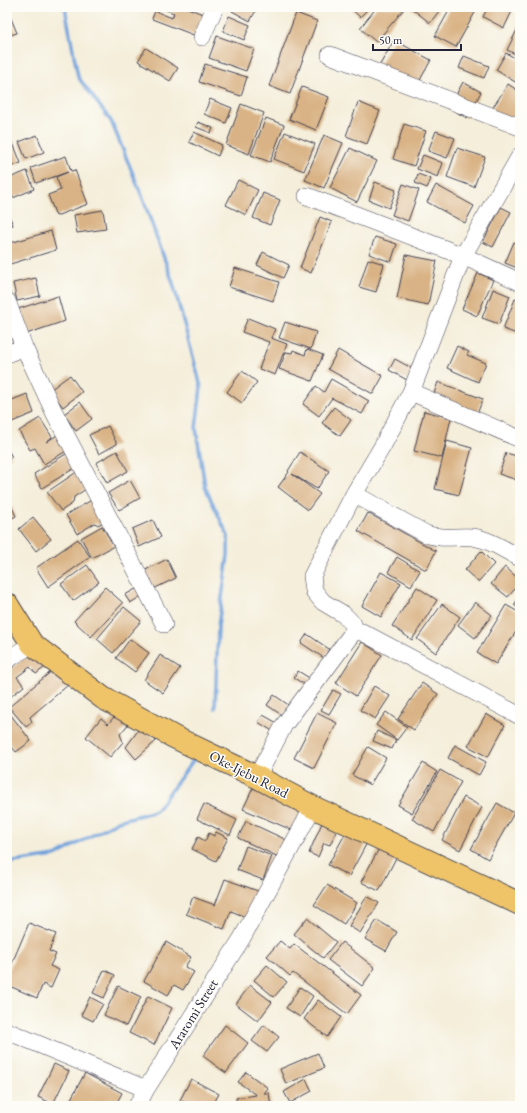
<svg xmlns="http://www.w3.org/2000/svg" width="527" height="1113" font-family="'EB Garamond',serif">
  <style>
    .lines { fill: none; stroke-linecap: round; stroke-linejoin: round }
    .stream { stroke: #71a2dc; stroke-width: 3.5 }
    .building { fill: #d9b385 }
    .minor-casing { stroke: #424153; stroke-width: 18 }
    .major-casing { stroke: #424153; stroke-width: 24 }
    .minor { stroke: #fff; stroke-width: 17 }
    .major { stroke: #efc469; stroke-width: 22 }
    .labels { text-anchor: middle; stroke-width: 3; stroke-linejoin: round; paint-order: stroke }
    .street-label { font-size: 14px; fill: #22223b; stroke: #fdfcf7 }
  </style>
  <rect width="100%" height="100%" fill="#fdfcf7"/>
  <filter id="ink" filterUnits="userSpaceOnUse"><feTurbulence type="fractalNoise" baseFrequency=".025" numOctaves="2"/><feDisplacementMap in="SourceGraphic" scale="8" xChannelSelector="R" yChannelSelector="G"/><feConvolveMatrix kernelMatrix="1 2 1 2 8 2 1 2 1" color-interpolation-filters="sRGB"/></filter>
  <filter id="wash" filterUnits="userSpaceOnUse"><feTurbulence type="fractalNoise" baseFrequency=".012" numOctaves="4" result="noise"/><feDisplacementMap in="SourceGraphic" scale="16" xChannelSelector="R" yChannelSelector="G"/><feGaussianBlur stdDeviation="0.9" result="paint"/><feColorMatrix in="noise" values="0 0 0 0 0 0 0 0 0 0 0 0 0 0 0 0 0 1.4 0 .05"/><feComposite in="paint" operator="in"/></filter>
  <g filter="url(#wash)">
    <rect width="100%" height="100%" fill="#f4eeda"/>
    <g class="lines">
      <path class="stream" d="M65 7 78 77 111 121 142 196 173 283 201 387 196 428 205 487 228 536V555L218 626 215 708
        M7 863 55 856 118 821 156 811 197 755"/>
    </g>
    <g id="blocks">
      <path class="building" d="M158 7H185L208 16 199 37 152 19 155 11 172 18 174 13Z
        M235 7H258L250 21 232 11Z
        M349 7H370L360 17Z
        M377 7 405 8 376 42 360 28Z
        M410 7H434L439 11 430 23Z
        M451 7H478L456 47 435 36Z
        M488 7H514L504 28 483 17Z
        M296 13 317 21 290 94 269 86Z
        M10 16 17 33 7 36V17Z
        M229 16 250 25 244 40 223 31Z
        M520 24V56L507 50Z
        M217 36 254 49 246 71 209 58Z
        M394 40 431 60 414 91 377 70Z
        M146 48 178 68 170 81 138 61Z
        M506 53 520 61V85L496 70Z
        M464 56 489 66 484 78 459 68Z
        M205 64 247 77 241 96 199 82Z
        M463 82 481 92 467 118 449 108Z
        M508 84 520 92V125L490 112Z
        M302 87 329 97 316 130 289 119Z
        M210 99 232 108 226 123 204 114Z
        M358 102 380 111 367 144 346 136Z
        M241 104 264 113 249 154 226 145Z
        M266 118 284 125 270 162 251 155Z
        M198 122 213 128 211 133 196 127Z
        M404 124 426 131 414 166 393 159Z
        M436 131 455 138 447 158 428 151Z
        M194 132 222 145 218 156 189 142Z
        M285 132 315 144 304 171 274 159Z
        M37 135 44 152 26 159 19 142Z
        M324 135 343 143 324 188 305 180Z
        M13 143 21 163 7 168V146Z
        M350 148 377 161 357 202 330 188Z
        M457 148 485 157 474 187 447 177Z
        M423 155 443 163 438 177 417 169Z
        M66 156 71 171 75 170 88 204 56 216 48 195 61 190 56 177 68 172 36 183 31 168Z
        M27 171 34 189 13 198 7 185V179Z
        M418 174 431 179 427 188 415 183Z
        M238 180 258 190 246 215 226 205Z
        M375 182 396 190 389 208 369 200Z
        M403 184 419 190 408 221 392 215Z
        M436 185 474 206 465 223 427 202Z
        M263 193 280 200 270 225 253 218Z
        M501 207 511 212 493 247 483 242Z
        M103 210 106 229 77 233 74 215Z
        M7 211 13 225 7 228Z
        M320 217 332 222 311 273 300 268Z
        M51 231 56 250 7 265V244Z
        M375 237 397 244 391 262 369 254Z
        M514 242 520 245V269L505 263Z
        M263 252 289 265 283 278 257 265Z
        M406 255 437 261 428 305 397 298Z
        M368 259 384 264 376 292 359 287Z
        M235 268 279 282 273 301 229 287Z
        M478 273 493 280 477 316 462 309Z
        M36 278 40 296 17 301 13 283Z
        M493 289 510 296 499 324 482 318Z
        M58 296 65 321 26 334 18 309Z
        M515 299 520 301V335L503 329Z
        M7 315 13 343 7 344Z
        M248 318 275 329 271 338 287 344 275 375 259 369 269 342 242 332Z
        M285 322 316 332 311 349 279 338Z
        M457 346 469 352 467 355 486 363 478 382 447 368Z
        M307 349 323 355 312 381 279 369 286 352 292 353 293 350 305 355Z
        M338 350 383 376 373 394 328 369Z
        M395 359 413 369 407 380 389 370Z
        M242 371 257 382 242 403 227 392Z
        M70 375 82 392 63 407 50 390Z
        M331 379 369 401 362 414 332 398 319 416 303 404 316 386 324 392Z
        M438 382 483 399 475 419 431 402Z
        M27 394 34 413 7 424V402Z
        M80 402 92 419 76 431 64 414Z
        M334 407 351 420 340 436 322 423Z
        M424 411 451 418 442 458 414 451Z
        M40 418 52 437 46 442 59 434 68 450 44 464 35 448 30 450 19 431Z
        M108 426 117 444 99 454 89 435Z
        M447 441 472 448 459 495 435 489Z
        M7 448 12 457 7 460Z
        M117 451 128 471 107 483 96 463Z
        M69 452 78 466 42 488 34 474Z
        M300 452 329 471 317 489 292 474 320 494 308 510 278 487 289 472 288 471Z
        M506 453 520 457V481L499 474Z
        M78 471 89 487 74 497 73 503 61 511 47 492Z
        M130 480 140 498 119 510 108 493Z
        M7 497 16 516 7 521Z
        M95 498 108 519 98 525 95 523 77 534 66 515Z
        M368 513 436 551 426 570 358 531Z
        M33 517 51 539 36 551 19 529Z
        M153 520 161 537 139 547 132 529Z
        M102 526 114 546 92 558 81 538Z
        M78 539 90 557 48 587 36 568Z
        M481 551 494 564 478 582 465 570Z
        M397 557 420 571 411 586 388 572Z
        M167 559 176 578 145 593 136 575Z
        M87 565 99 582 73 601 61 584Z
        M505 567 520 580V583L508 597 491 584Z
        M381 572 401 583 381 617 362 606Z
        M141 586 145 594 130 603 125 595Z
        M105 587 123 603 91 637 74 621Z
        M417 587 437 600 412 640 392 626Z
        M520 596V609L514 605Z
        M475 602 492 615 475 638 458 625Z
        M442 604 460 617 436 653 417 639Z
        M506 605 520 613V625L496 664 477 653Z
        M124 607 141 621 113 653 97 639Z
        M307 634 329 649 324 658 301 643Z
        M130 639 149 653 135 672 116 658Z
        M362 642 382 655 356 696 336 683Z
        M41 644 54 660 36 674 30 667 17 677 24 686 10 697 7 694V672Z
        M160 655 180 668 163 693 144 680Z
        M60 664 74 680 30 717 32 722 26 727 9 707Z
        M298 671 311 679 307 686 294 678Z
        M422 683 438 694 414 730 398 719Z
        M374 686 390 696 375 719 360 710Z
        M333 690 341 694 329 714 321 710Z
        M274 695 290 706 283 716 267 705Z
        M7 710 31 741 16 752 7 741Z
        M119 711 131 721 120 734 123 742 110 757 86 737 101 718 108 724Z
        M386 712 407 727 397 740 376 725Z
        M317 713 337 723 314 768 294 758Z
        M486 714 505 725 488 757 468 746Z
        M263 715 279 724 274 732 258 722Z
        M142 725 156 741 136 759 126 747Z
        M377 731 396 740 392 749 373 741Z
        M455 745 486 762 479 775 448 758Z
        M368 747 386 758 370 785 352 775Z
        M423 763 437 772 412 813 398 805Z
        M440 770 461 782 434 832 412 819Z
        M253 788 304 809 294 831 243 809Z
        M464 797 482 807 460 850 442 840Z
        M497 803 514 813 488 859 471 849Z
        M204 804 237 820 230 835 197 819Z
        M325 816 340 823 330 845 324 843 318 857 309 853Z
        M246 821 293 843 285 860 238 838Z
        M349 827 369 839 349 876 328 865Z
        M216 832 228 838 216 861 192 849 198 837 205 841 209 833 214 836Z
        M382 843 399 852 379 891 361 882Z
        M246 846 272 856 263 880 237 870Z
        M225 879 258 891 248 918 231 911 224 929 186 914 193 897 215 905Z
        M327 885 357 903 344 924 314 905Z
        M367 896 379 903 360 933 349 926Z
        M307 918 336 942 323 958 294 934Z
        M377 920 397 932 386 951 365 939Z
        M29 923 56 934 49 951 56 954 50 966 59 970 51 988 43 984 37 998 7 985V975Z
        M280 941 290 949 294 944 361 995 347 1014 293 973 290 976 267 956Z
        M166 942 191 957 185 967 194 972 183 990 174 985 168 995 144 981Z
        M342 942 375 968 362 986 328 960Z
        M267 965 287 982 274 997 254 980Z
        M104 970 115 975 104 998 93 993Z
        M250 985 272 1002 258 1021 236 1004Z
        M118 986 141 997 126 1026 104 1015Z
        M300 987 313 996 300 1017 286 1008Z
        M148 996 172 1008 154 1045 129 1033Z
        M90 997 103 1004 93 1021 81 1015Z
        M318 1000 341 1017 327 1037 304 1019Z
        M225 1025 248 1043 226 1073 203 1056Z
        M264 1025 279 1037 267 1052 252 1041Z
        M318 1053 324 1068 286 1084 280 1069Z
        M54 1064 69 1071 53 1104 38 1097Z
        M246 1072 268 1088 264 1093H269L271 1106H237L236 1098 256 1095 238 1082Z
        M85 1073 122 1093 115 1106H67Z
        M191 1079 219 1094 212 1106H192L180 1100Z
        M306 1079 312 1091 290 1103 284 1092Z"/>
    </g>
  </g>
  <g filter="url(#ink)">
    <use href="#blocks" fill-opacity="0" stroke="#424153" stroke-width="1"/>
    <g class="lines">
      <g class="minor-casing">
        <path id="minor" d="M202 37 215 7
          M330 55 520 127
          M307 196 463 256 520 282
          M7 301 24 347 54 412 164 624
          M7 354 24 347
          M411 392 520 439
          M354 494 426 534C442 540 456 536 472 537 489 539 505 550 520 558
          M354 631 353 624 343 614 323 602 314 591 312 576 354 494 382 447 411 392 463 256 520 156
          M7 660 32 644
          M257 777 284 725 354 631 362 632 520 716
          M7 1031 146 1089
          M137 1106 146 1089 242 938 313 807"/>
      </g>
      <g class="major-casing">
        <path id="major" d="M7 604 32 644 103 698 174 737 257 777 313 807 520 904"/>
      </g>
      <use href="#minor" class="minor"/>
      <use href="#major" class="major"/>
    </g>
  </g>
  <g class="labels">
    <g class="street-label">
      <text transform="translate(249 774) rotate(27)" y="5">Oke-Ijebu Road</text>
      <text transform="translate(193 1014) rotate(-58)" y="5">Araromi Street</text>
    </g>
  </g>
  <rect width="527" height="1113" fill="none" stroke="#fdfcf7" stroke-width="24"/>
  <path d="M373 44v6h88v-6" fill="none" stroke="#22223b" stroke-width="2"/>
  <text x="379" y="44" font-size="12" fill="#22223b" stroke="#fdfcf7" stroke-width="3" paint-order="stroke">50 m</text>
</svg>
